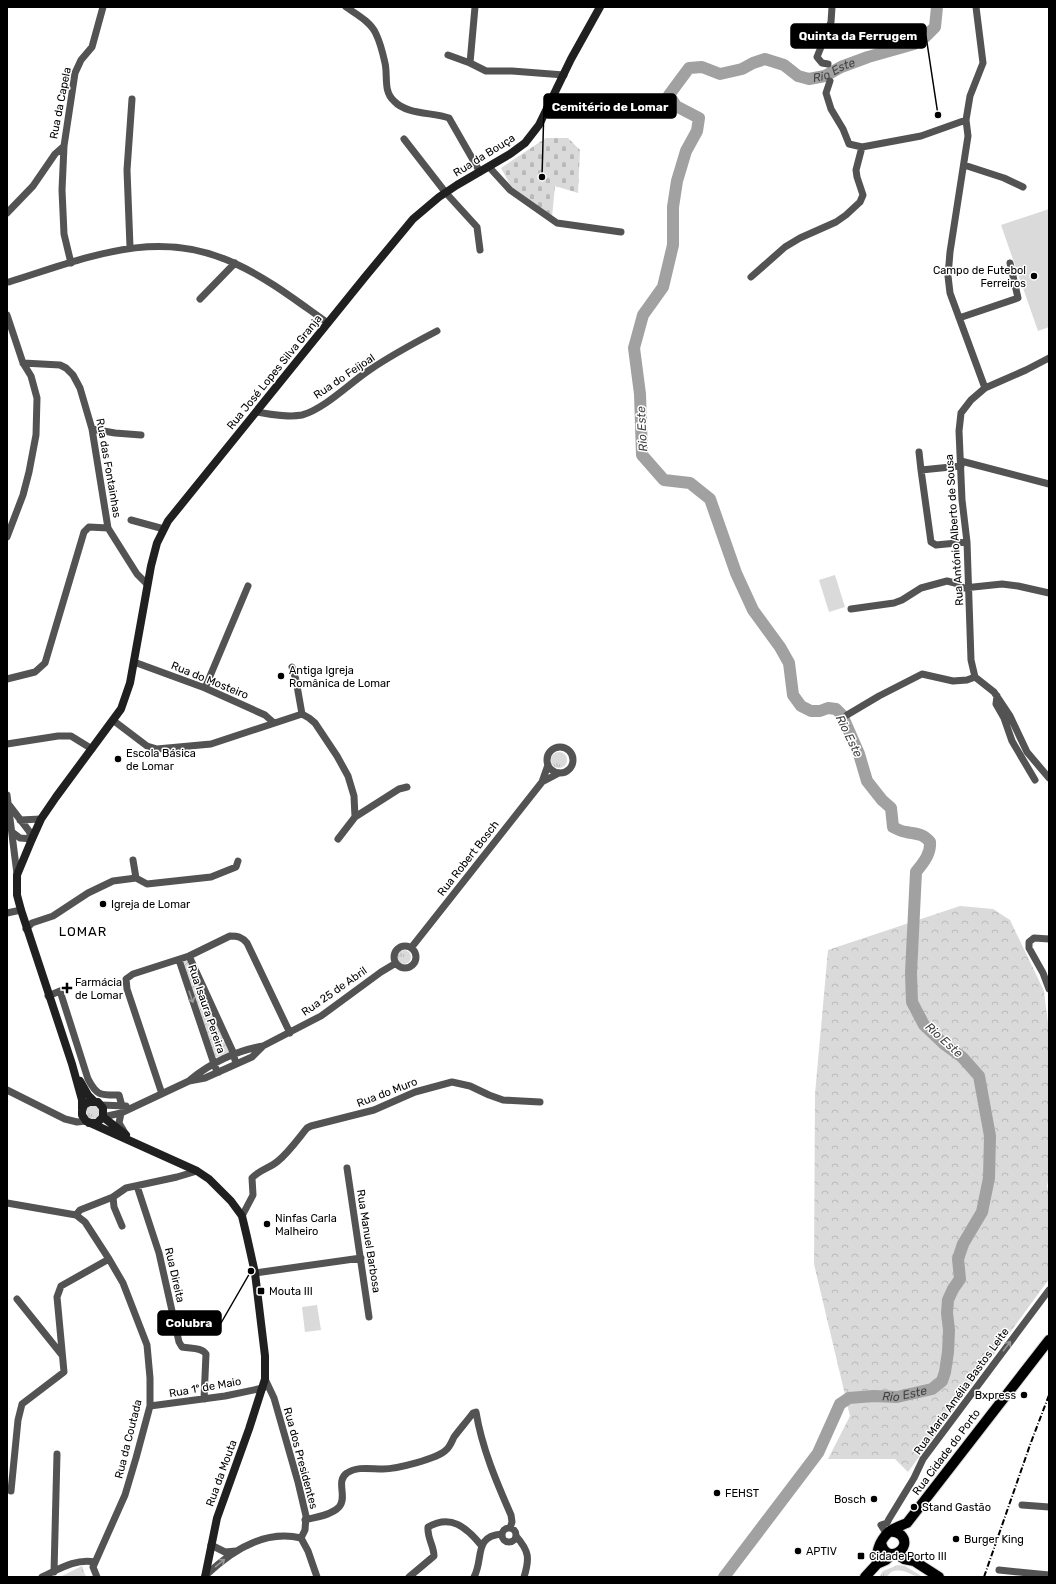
<svg xmlns="http://www.w3.org/2000/svg" width="1056" height="1584" font-family="Rubik,sans-serif">
  <style>
    .grass { fill: url(#grass-tufts) }
    .forest { fill: url(#forest-crowns) }
    .cemetery { fill: url(#cemetery-stones) }
    .garden { fill: url(#garden-furrows) }
    .pitch { fill: #dadada }
    .lines { fill: none; stroke-linecap: round; stroke-linejoin: round }
    .river { stroke: #a1a1a1; stroke-width: 12 }
    .primary-casing { stroke: #dbdbdb; stroke-width: 12 }
    .minor { stroke: #535353; stroke-width: 7 }
    .secondary { stroke: #202020; stroke-width: 8 }
    .primary { stroke: #000; stroke-width: 10 }
    .rail { stroke: #000; stroke-width: 2; stroke-dasharray: 6 2 1 2; stroke-linecap: butt }
    .oneway { stroke: #989898 }
    .poi-dot { fill: #000; stroke: #fff; stroke-width: 1.5 }
    .labels { text-anchor: middle; stroke-width: 3; stroke-linejoin: round; paint-order: stroke }
    .street-label { font-size: 11px; fill: #000; stroke: #fff }
    .poi-label { font-size: 11px; fill: #000; stroke: #fff; text-anchor: start }
    .water-label { font-size: 12px; font-style: italic; fill: #424242; stroke: #fff }
    .quarter-label { font-size: 13px; letter-spacing: 1px; fill: #000; stroke: #fff }
    .leader { fill: none; stroke: #000; stroke-width: 1.5 }
    .callout-dot { fill: #000; stroke: #fff; stroke-width: 1.5 }
    .callout { fill: #000; stroke: #000; stroke-width: 1.5 }
    .callout-label { font-size: 12px; text-anchor: middle; font-weight: bold; fill: #fff }
  </style>
  <defs>
    <pattern id="grass-tufts" width="24" height="20" patternUnits="userSpaceOnUse"><rect width="24" height="20" fill="#dadada"/><path d="M3 7l-1-3M5 7V3M7 7l1-3M15 17l-1-3M17 17v-4M19 17l1-3" fill="none" stroke="#b9b9b9"/></pattern>
    <pattern id="forest-crowns" width="20" height="18" patternUnits="userSpaceOnUse"><rect width="20" height="18" fill="#dadada"/><path d="M2 6a3 3 0 1 1 6 0M12 15a3 3 0 1 1 6 0" fill="none" stroke="#b9b9b9"/></pattern>
    <pattern id="cemetery-stones" width="16" height="16" patternUnits="userSpaceOnUse"><rect width="16" height="16" fill="#dadada"/><path d="M2 7V4a2 2 0 0 1 4 0v3zM10 15v-3a2 2 0 0 1 4 0v3z" fill="#b9b9b9"/></pattern>
    <pattern id="garden-furrows" width="10" height="10" patternUnits="userSpaceOnUse"><rect width="10" height="10" fill="#dadada"/><path d="M-1 1l2-2M0 10L10 0M9 11l2-2" fill="none" stroke="#b9b9b9"/></pattern>
  </defs>
  <rect width="100%" height="100%" fill="#fff"/>
  <path class="grass" d="M551 760a8 8 0 1 1 16 0a8 8 0 1 1-16 0Z
    M397 957a7 7 0 1 1 14 0a7 7 0 1 1-14 0Z
    M86 1112a7 7 0 1 1 14 0a7 7 0 1 1-14 0Z
    M898 1565 905 1566 923 1577C910 1577 905 1567 891 1572L887 1577H881L880 1576 883 1571Z"/>
  <path class="forest" d="M960 906 993 909 1010 920 1044 991 1049 1032V1177L1047 1186 1049 1196V1279L908 1472 895 1459H828L850 1416 814 1264 815 1094 828 950Z
    M82 1566 86 1577H60Z"/>
  <path class="cemetery" d="M546 138H568L580 150 578 193 555 186 552 217 513 190 501 168Z"/>
  <path class="garden" d="M188 959 229 1052 215 1058 182 961Z"/>
  <path class="pitch" d="M1049 209V327L1038 331 1001 225Z
    M835 575 845 607 829 612 819 580Z
    M317 1305 321 1330 305 1332 302 1307Z"/>
  <g class="lines">
    <path class="river" id="s1" d="M724 1577 818 1453 840 1404 849 1398 874 1396 897 1397 932 1389 942 1381 945 1372 948 1352 949 1330 947 1313 948 1300 953 1289 960 1279 958 1259 963 1244 982 1212 989 1178 990 1136 979 1076 962 1057 944 1044 924 1025 912 1002 911 973 916 872C923 863 931 854 930 842 923 833 916 834 906 832 902 832 897 829 893 827L891 808 882 800 867 781 859 754 842 715 836 709 828 708 820 711H811L801 706 793 695 789 663 780 647 753 610 736 573 710 499 690 483 664 480 642 455 640 394 634 348 643 315 663 287 673 245V207L677 181 686 151 697 131 699 118 676 106 669 95 689 68 702 67 720 74 742 69 753 63 765 59 784 65 798 76 809 79 825 76 841 67 868 57 914 44 925 37 935 27 937 7"/>
    <g class="primary-casing">
      <path id="primary" d="M881 1542C885 1566 914 1549 901 1535 897 1532 893 1531 889 1532
        M896 1554 904 1559 914 1561 939 1577
        M877 1564C876 1557 877 1551 880 1544 887 1530 893 1529 907 1523L1049 1340
        M865 1577 877 1564 886 1560 892 1554"/>
    </g>
    <path class="minor" d="M346 7C356 14 371 22 376 34 380 42 383 54 385 63 388 76 383 91 394 101 407 115 433 112 449 118L480 172
      M976 7 983 63 970 96 966 120 968 136 950 252 948 276 950 293 985 388
      M448 55 470 63 486 71H512L564 75
      M470 63 475 7
      M828 64 822 63 817 57 831 22 832 7
      M830 81 826 93 831 109 843 129 849 144 862 147 921 136 966 120
      M404 139 446 193 477 227 480 250
      M64 146 62 190 64 234 71 263
      M964 165 1004 178 1023 187
      M489 167 510 190 557 223 621 232
      M7 213 33 186 55 154 64 146 75 73 81 60 92 47 103 7
      M130 247 127 170 132 99
      M751 277 785 247 800 238 836 222 846 215 860 202 863 195 857 177 856 170 862 147
      M9 282C86 258 158 226 236 264 269 279 298 302 328 323
      M200 299 235 263
      M7 315 23 363 31 376 37 398 36 435 29 472 23 495 7 537
      M959 318 1018 298 1010 263
      M1049 358 1026 370 985 388 971 400 961 413 959 431 962 500 967 542 971 660 975 677 994 692 1010 716 1027 752 1049 778
      M23 363 60 365 66 368 73 375 80 388 92 429 108 528 137 574 147 584
      M256 412C271 414 287 418 302 415 324 409 349 384 368 371 390 356 414 343 437 331
      M92 429 115 433 141 435
      M919 452 921 470 961 466
      M961 461 1049 484
      M921 470 931 542 936 545 967 542
      M131 520 164 529
      M851 609 894 603 902 600 921 588 947 581 955 583 964 588 1002 584 1018 586 1049 593
      M134 662 205 688 265 715 274 723
      M292 667 296 680 302 714
      M7 679 35 672 45 663 84 532 89 527 108 528
      M205 688 248 586
      M997 696 996 704 1004 718 1012 741 1035 780
      M302 714 309 718 315 723 337 756 348 776 354 796 355 817 338 839
      M847 715 879 696 922 674 953 681 967 680 975 677
      M114 721 147 746 157 749 211 744 302 714
      M7 744 58 736H71L92 749
      M547 760a13 13 0 1 1 26 0a13 13 0 1 1-26 0Z
      M542 782 559 773
      M7 795 17 874
      M9 805 29 831 32 839 20 838 12 832
      M355 817 399 789 407 787
      M20 820 41 819
      M136 878 147 884 211 877 236 867 238 861
      M7 913 21 910
      M26 929 32 923 53 916 88 893 113 881 136 878 133 860
      M1049 939 1034 938 1029 942V948L1043 973 1049 989
      M394 957a11 11 0 1 1 22 0a11 11 0 1 1-22 0Z
      M411 948 542 782 548 765
      M189 956 233 1052 236 1064
      M179 960 213 1061 216 1069 219 1072
      M48 996 60 991 88 1079C97 1096 100 1095 119 1095L122 1106
      M190 1080C209 1064 237 1050 263 1046
      M7 1090 65 1119 77 1122 86 1121
      M162 1094 127 989 126 979 133 974 189 956 230 936C238 936 242 937 247 943L290 1033
      M101 1105 126 1106
      M121 1113 119 1123 125 1133
      M103 1117 121 1113 189 1081 205 1078 252 1057 263 1046 321 1016 381 972 396 963
      M347 1168 369 1317
      M137 1186 159 1253 179 1342 182 1347C191 1349 201 1347 206 1354L204 1399
      M113 1197 114 1207 122 1226
      M7 1203 76 1215 85 1222 109 1259 123 1283 147 1345 150 1378V1406L136 1458 125 1495 93 1567 97 1577
      M76 1215 80 1210 113 1197 126 1188 177 1177 197 1171
      M242 1216 253 1195 252 1178C259 1170 270 1168 278 1161 289 1152 298 1139 307 1128L311 1126 374 1110 415 1092 452 1082 470 1086 489 1095 503 1100 540 1102
      M255 1273 361 1258
      M17 1299 62 1355
      M265 1379 274 1398 298 1482 306 1516 305 1530 301 1538
      M150 1406 225 1396 263 1388
      M11 1491 18 1420 22 1404 64 1372 57 1297 61 1286 109 1259
      M1022 1505 1049 1507
      M305 1520C316 1517 332 1515 339 1507 348 1497 335 1481 347 1473 357 1466 371 1469 383 1469 396 1469 437 1459 446 1450 450 1447 452 1441 454 1437 460 1429 467 1421 473 1413L476 1412C482 1448 496 1481 511 1515L512 1522 510 1528
      M502 1535a7 7 0 1 1 14 0a7 7 0 1 1-14 0Z
      M886 1533 881 1525 887 1523 889 1519 914 1478 923 1459 1049 1290
      M516 1536C529 1551 530 1558 524 1577
      M301 1538 308 1551 317 1577
      M211 1545 225 1552 236 1551
      M999 1570 1049 1575
      M54 1572 57 1454
      M205 1576C231 1551 264 1529 301 1538
      M42 1577C59 1569 76 1558 95 1562
      M409 1577 434 1556C434 1546 427 1538 428 1527 451 1514 466 1527 481 1545
      M474 1577C484 1559 473 1536 502 1534"/>
    <path class="secondary" d="M80 1081 88 1095 94 1101
      M82 1109V1100L72 1064 21 910 17 895V875L32 839 41 819 56 797 121 709 130 683 151 566 157 543 168 521 365 277 413 219 439 197 457 185 510 154 525 143 539 125 571 59 600 7
      M103 1117 126 1135
      M89 1123H97L103 1117V1108L98 1102H89L84 1105 82 1111V1115L86 1121 197 1171 209 1179 231 1201 242 1216 247 1237 255 1273 265 1356V1379L249 1429 217 1518 205 1577"/>
    <use href="#primary" class="primary"/>
    <path class="rail" d="M984 1577 1030 1445 1049 1395"/>
  </g>
  <defs><path id="oneway-shaft" d="M-6 0H5M1.5-3L5.5 0L1.5 3" fill="none" stroke-width="1.6" stroke-linecap="round" stroke-linejoin="round"/></defs>
  <g class="oneway">
    <use href="#oneway-shaft" transform="translate(191 997) rotate(71)"/>
    <use href="#oneway-shaft" transform="translate(1007 1346) rotate(-53)"/>
    <use href="#oneway-shaft" transform="translate(220 1563) rotate(-39)"/>
  </g>
  <g class="poi-dot">
    <circle cx="1034" cy="276" r="4"/>
    <circle cx="281" cy="676" r="4"/>
    <circle cx="118" cy="759" r="4"/>
    <circle cx="103" cy="904" r="4"/>
    <path d="M65 982h4v4h4v4h-4v4h-4v-4h-4v-4h4z"/>
    <circle cx="267" cy="1224" r="4"/>
    <rect x="257" y="1287" width="8" height="8" rx="2"/>
    <circle cx="1024" cy="1395" r="4"/>
    <circle cx="717" cy="1493" r="4"/>
    <circle cx="874" cy="1499" r="4"/>
    <circle cx="914" cy="1507" r="4"/>
    <circle cx="956" cy="1539" r="4"/>
    <circle cx="798" cy="1551" r="4"/>
    <rect x="857" y="1552" width="8" height="8" rx="2"/>
  </g>
  <g class="labels">
    <g class="street-label">
      <text transform="translate(60 103) rotate(-79)" y="4">Rua da Capela</text>
      <text transform="translate(484 155) rotate(-32)" y="4">Rua da Bouça</text>
      <text transform="translate(274 372) rotate(-51)" y="4">Rua José Lopes Silva Granja</text>
      <text transform="translate(344 376) rotate(-34)" y="4">Rua do Feijoal</text>
      <text transform="translate(109 468) rotate(80)" y="4">Rua das Fontainhas</text>
      <text transform="translate(954 530) rotate(-94)" y="4">Rua António Alberto de Sousa</text>
      <text transform="translate(210 680) rotate(22)" y="4">Rua do Mosteiro</text>
      <text transform="translate(468 858) rotate(-52)" y="4">Rua Robert Bosch</text>
      <text transform="translate(334 991) rotate(-35)" y="4">Rua 25 de Abril</text>
      <text transform="translate(207 1009) rotate(71)" y="4">Rua Isaura Pereira</text>
      <text transform="translate(387 1092) rotate(-21)" y="4">Rua do Muro</text>
      <text transform="translate(369 1241) rotate(81)" y="4">Rua Manuel Barbosa</text>
      <text transform="translate(175 1275) rotate(77)" y="4">Rua Direita</text>
      <text transform="translate(205 1387) rotate(-10)" y="4">Rua 1º de Maio</text>
      <text transform="translate(961 1391) rotate(-54)" y="4">Rua Maria Amélia Bastos Leite</text>
      <text transform="translate(128 1439) rotate(-76)" y="4">Rua da Coutada</text>
      <text transform="translate(946 1452) rotate(-53)" y="4">Rua Cidade do Porto</text>
      <text transform="translate(301 1458) rotate(75)" y="4">Rua dos Presidentes</text>
      <text transform="translate(221 1473) rotate(-70)" y="4">Rua da Mouta</text>
    </g>
    <g class="poi-label">
      <text x="1026" y="274" text-anchor="end">Campo de Futebol<tspan x="1026" dy="13">Ferreiros</tspan></text>
      <text x="289" y="674">Antiga Igreja<tspan x="289" dy="13">Românica de Lomar</tspan></text>
      <text x="126" y="757">Escola Básica<tspan x="126" dy="13">de Lomar</tspan></text>
      <text x="111" y="908">Igreja de Lomar</text>
      <text x="75" y="986">Farmácia<tspan x="75" dy="13">de Lomar</tspan></text>
      <text x="275" y="1222">Ninfas Carla<tspan x="275" dy="13">Malheiro</tspan></text>
      <text x="269" y="1295">Mouta III</text>
      <text x="1016" y="1399" text-anchor="end">Bxpress</text>
      <text x="725" y="1497">FEHST</text>
      <text x="866" y="1503" text-anchor="end">Bosch</text>
      <text x="922" y="1511">Stand Gastāo</text>
      <text x="964" y="1543">Burger King</text>
      <text x="806" y="1555">APTIV</text>
      <text x="869" y="1560">Cidade Porto III</text>
    </g>
    <g class="water-label">
      <text dy="4" stroke="none"><textPath href="#s1" startOffset="2005">Rio Este</textPath></text>
      <text transform="translate(642 429) rotate(-93)" y="4">Rio Este</text>
      <text transform="translate(849 736) rotate(64)" y="4">Rio Este</text>
      <text transform="translate(944 1040) rotate(42)" y="4">Rio Este</text>
      <text dy="4" stroke="none"><textPath href="#s1" startOffset="276">Rio Este</textPath></text>
    </g>
    <g class="quarter-label">
      <text x="83" y="936">LOMAR</text>
    </g>
  </g>
  <path class="leader" d="M938 115L926 36M542 177L544 106M251 1271L221 1323"/>
  <g class="callout-dot">
    <circle cx="938" cy="115" r="4"/>
    <circle cx="542" cy="177" r="4"/>
    <circle cx="251" cy="1271" r="4"/>
  </g>
  <g class="callout">
    <rect x="791" y="24" width="135" height="24" rx="4"/>
    <rect x="544" y="94" width="132" height="24" rx="4"/>
    <rect x="158" y="1311" width="63" height="24" rx="4"/>
  </g>
  <g class="callout-label">
    <text x="858" y="40">Quinta da Ferrugem</text>
    <text x="610" y="111">Cemitério de Lomar</text>
    <text x="189" y="1327">Colubra</text>
  </g>
  <rect width="1056" height="1584" fill="none" stroke="#000000" stroke-width="16"/>
</svg>
